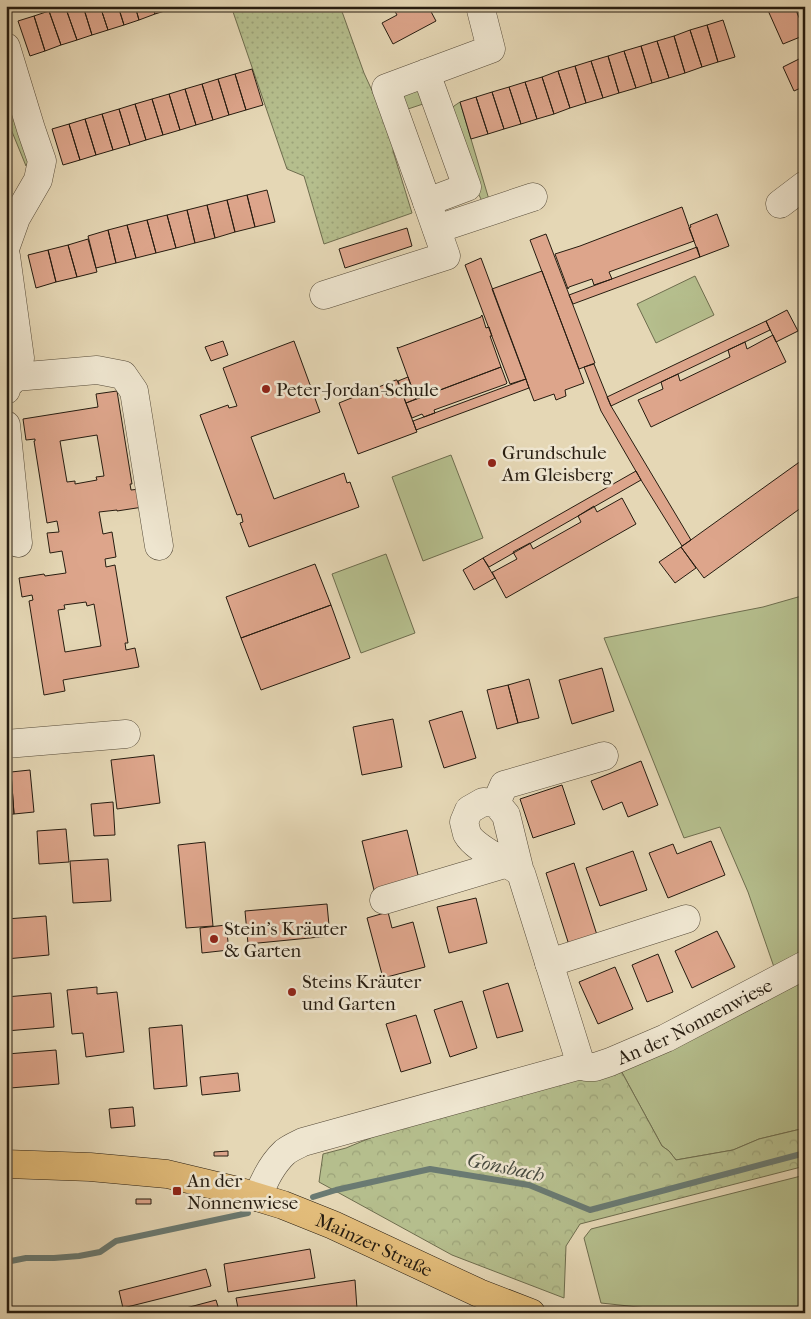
<svg xmlns="http://www.w3.org/2000/svg" width="811" height="1319" font-family="'IM FELL French Canon',serif">
  <style>
    .green { fill: #b5be8d; stroke: #6e6d4e }
    .forest { fill: url(#forest-crowns); stroke: #6e6d4e }
    .park { fill: url(#park-dots); stroke: #6e6d4e }
    .lines { fill: none; stroke-linecap: round; stroke-linejoin: round }
    .stream { stroke: #6a7a72; stroke-width: 6 }
    .building { fill: #dda58b; stroke: #261c10; fill-rule: evenodd }
    .minor-casing { stroke: #564b39; stroke-width: 29 }
    .major-casing { stroke: #261c10; stroke-width: 29 }
    .minor { stroke: #eee5cf; stroke-width: 28 }
    .major { stroke: #e2bc7a; stroke-width: 28 }
    .poi-dot { fill: #8f2418; stroke: #eee5cf; stroke-width: 2 }
    .labels { text-anchor: middle; stroke-width: 5; stroke-linejoin: round; paint-order: stroke }
    .poi-label { font-size: 19px; fill: #261c10; stroke: #eee5cf; text-anchor: start }
    .street-label { font-size: 19px; fill: #261c10; stroke: #eee5cf }
    .water-label { font-size: 20px; font-style: italic; fill: #484b41; stroke: #eee5cf }
  </style>
  <defs>
    <pattern id="forest-crowns" width="20" height="18" patternUnits="userSpaceOnUse" patternTransform="scale(1.25)"><rect width="20" height="18" fill="#b5be8d"/><path d="M2 6a3 3 0 1 1 6 0M12 15a3 3 0 1 1 6 0" fill="none" stroke="#9ca379"/></pattern>
    <pattern id="park-dots" width="8" height="8" patternUnits="userSpaceOnUse" patternTransform="scale(1.25)"><rect width="8" height="8" fill="#b5be8d"/><path d="M2 2h.1M6 6h.1" fill="none" stroke="#9ca379" stroke-width="1.8" stroke-linecap="round"/></pattern>
  </defs>
  <rect width="100%" height="100%" fill="#e5d7b5"/>
  <filter id="stains"><feTurbulence type="fractalNoise" baseFrequency=".004" numOctaves="4"/><feColorMatrix values="0 0 0 0 .2 0 0 0 0 .09 0 0 0 0 .02 0 0 0 .5 -.17"/></filter>
  <radialGradient id="worn" r=".72"><stop offset=".6" stop-color="#630" stop-opacity="0"/><stop offset="1" stop-color="#630" stop-opacity=".3"/></radialGradient>
  <path class="green" d="M418 81 429 102 402 111 398 88Z
    M6 88 30 159 26 166 6 117Z
    M460 102 490 203 484 205 478 193 450 111 454 106Z
    M695 276 714 315 656 343 637 304Z
    M451 455 483 538 423 561 392 477Z
    M386 554 415 633 361 653 332 574Z
    M805 595V952L775 970 748 892 720 827 684 838 604 638 763 607Z
    M805 977V1128L759 1139 733 1150 676 1160 669 1151 662 1146 619 1067Z
    M805 1175V1313H693L601 1303 584 1238 591 1229Z"/>
  <path class="forest" d="M619 1067 662 1146 669 1151 676 1160 733 1150 759 1139 805 1128V1166L580 1224 566 1246 564 1298 452 1255 319 1182 323 1154 346 1148 397 1127Z"/>
  <path class="park" d="M231 6H340L364 73 395 141 393 151 412 213 324 244 304 176 287 169Z"/>
  <g class="lines">
    <path class="stream" d="M313 1197 336 1190 430 1169 529 1185 590 1210 805 1153
      M6 1262 26 1258H54L79 1256 100 1252 116 1241 248 1213"/>
  </g>
  <path class="building" d="M65 6H83L92 35 77 40Z
    M65 6 77 40 61 45 49 11Z
    M83 6H100L108 30 92 35Z
    M100 6H118L124 25 108 30Z
    M118 6H135L139 20 124 25Z
    M135 6H152L155 14 139 20Z
    M152 6H170L171 9 155 14Z
    M392 6H428L436 21 393 44 382 23 397 15Z
    M766 6H794L805 31V35L783 44Z
    M49 11 61 45 45 51 34 16Z
    M34 16 45 51 30 56 18 21Z
    M723 20 735 57 718 62 707 25Z
    M707 25 718 62 702 67 690 30Z
    M690 30 702 67 685 73 674 36Z
    M674 36 685 73 669 78 657 41Z
    M657 41 669 78 652 83 641 46Z
    M641 46 652 83 636 88 624 51Z
    M624 51 636 88 619 93 608 56Z
    M608 56 619 93 603 98 591 61Z
    M805 56V86L794 91 783 67Z
    M591 61 603 98 586 103 575 66Z
    M575 66 586 103 570 108 558 71Z
    M252 69 263 105 246 110 235 74Z
    M558 71 570 108 554 114 542 77Z
    M235 74 246 110 229 115 218 79Z
    M542 77 554 114 537 119 525 82Z
    M218 79 229 115 213 120 202 84Z
    M525 82 537 119 521 124 509 87Z
    M202 84 213 120 196 125 185 89Z
    M509 87 521 124 504 129 492 92Z
    M185 89 196 125 180 130 169 94Z
    M492 92 504 129 488 134 476 97Z
    M169 94 180 130 163 135 152 99Z
    M476 97 488 134 471 139 460 102Z
    M152 99 163 135 146 140 135 104Z
    M135 104 146 140 130 145 119 109Z
    M119 109 130 145 113 150 102 114Z
    M102 114 113 150 96 155 85 119Z
    M85 119 96 155 80 160 69 124Z
    M69 124 80 160 63 165 52 129Z
    M267 190 275 222 255 227 247 195Z
    M247 195 255 227 235 232 227 200Z
    M227 200 235 232 215 238 207 205Z
    M207 205 215 238 195 243 187 210Z
    M682 207 694 241 609 272 612 279 594 285 592 279 569 287 568 289 555 254 580 246Z
    M187 210 195 243 176 248 167 215Z
    M717 214 729 246 700 257 689 228 691 227 690 225Z
    M167 215 176 248 156 253 147 220Z
    M147 220 156 253 136 258 127 225Z
    M127 225 136 258 116 263 108 230Z
    M407 228 412 246 345 268 339 249Z
    M108 230 116 263 96 268 88 236Z
    M546 234 595 363 579 369 530 240Z
    M88 239 97 272 77 277 68 245Z
    M68 245 77 277 56 282 48 250Z
    M697 247 700 257 573 304 569 295Z
    M48 250 56 282 36 288 28 255Z
    M481 258 526 379 510 384 465 265Z
    M542 271 584 383 565 390 566 396 556 400 554 394 534 401 492 289Z
    M787 310 798 331 776 342 766 321Z
    M482 315 486 328 489 327 492 336H490L501 367 416 399 397 347 398 348 481 317V316Z
    M766 321 770 330 611 406 607 397Z
    M773 335 786 362 651 427 638 400 663 389 661 382 678 374 680 381 730 357 728 350 745 342 747 349Z
    M223 341 228 355 211 361 205 347Z
    M294 341 320 412 251 437 274 499 344 473 347 483 350 482 359 507 249 547 240 523 243 522 241 514 237 515 200 415 228 405 229 408 237 406 223 368Z
    M594 364 611 406 691 540 682 546 641 480 601 411 584 367Z
    M501 367 507 383 506 384 434 410 435 413 424 417 422 414 412 418 406 403Z
    M408 377 416 399 406 403 398 381Z
    M526 379 529 388 416 430 413 421Z
    M396 380H397L417 432 358 454 339 403Z
    M117 391 132 484H130L131 490 140 489 143 507 117 511V510L99 512 103 534 112 532 116 557 105 559 106 567 115 565 128 643H125L126 650 135 648 139 667 63 680 65 691 44 695 29 601 33 600 32 595 22 597 19 578 44 574 45 576 66 573 62 551 50 553 47 533 59 532 57 521 47 523 34 441H35V439L26 440 23 419 98 407 96 394ZM97 435 104 476 96 477 97 480 75 484V481L67 482 60 441ZM86 602 87 606 94 604 101 646 65 652 58 610 65 609 64 605Z
    M805 458V505L704 578 681 547Z
    M636 471 641 480 489 567 483 558Z
    M622 498 636 524 506 598 492 572H493L517 559 513 552 530 543 533 549 581 522 578 516 594 506 597 512Z
    M681 547 696 568 675 583 659 562Z
    M483 558 495 578 474 590 463 570Z
    M315 564 331 605 241 638 226 597Z
    M331 605 350 658 261 690 241 638Z
    M602 668 614 711 572 724 559 680Z
    M529 679 539 718 518 723 508 685Z
    M508 685 518 723 497 729 487 690Z
    M462 711 476 758 444 768 429 721Z
    M393 719 402 767 362 775 353 727Z
    M154 755 160 803 117 809 111 760Z
    M641 761 658 805 628 817 622 802 603 810 591 781Z
    M30 770 34 812 14 814 11 772Z
    M6 772H11L14 814 6 815Z
    M562 785 575 824 533 838 520 799Z
    M113 802 115 835 94 836 91 804Z
    M66 829 69 862 39 864 37 831Z
    M407 830 419 879 374 890 362 841Z
    M711 841 725 875 668 898 649 853 673 844 677 854Z
    M205 842 213 926 186 928 178 845Z
    M633 851 647 890 600 906 586 868Z
    M108 859 111 901 73 903 70 861Z
    M574 863 597 935 569 945 546 873Z
    M476 898 487 943 449 953 437 907Z
    M327 904 330 936 248 944 245 911Z
    M388 912 392 928 413 922 425 967 383 978 367 918Z
    M46 916 49 955 6 959V919Z
    M226 925 229 950 202 953 200 928Z
    M717 931 735 967 692 988 675 951Z
    M658 954 673 992 647 1002 632 965Z
    M615 967 633 1009 598 1024 579 982Z
    M508 983 523 1031 497 1038 483 991Z
    M97 987V994L117 992 124 1052 86 1057 83 1033 72 1034 67 990Z
    M51 993 54 1027 6 1031V997Z
    M462 1001 477 1048 450 1057 434 1010Z
    M416 1015 431 1063 401 1072 386 1024Z
    M182 1025 187 1086 154 1089 149 1028Z
    M56 1050 59 1084 10 1088 7 1054Z
    M238 1073 240 1091 202 1095 200 1077Z
    M133 1107 135 1126 111 1128 109 1109Z
    M228 1151V1156H214V1152Z
    M136 1199H151V1204H136Z
    M310 1249 315 1278 228 1292 224 1264Z
    M206 1269 211 1286 123 1308 119 1291Z
    M355 1280 357 1309 331 1313H239L236 1298Z
    M216 1300 220 1313H167Z"/>
  <g class="lines">
    <g class="minor-casing">
      <g id="minor">
        <path d="M6 47 31 129 42 161 38 180 16 218 6 246"/>
        <path d="M426 73 467 187 427 202 386 88 491 49 480 6"/>
        <path d="M780 204 805 185"/>
        <path d="M437 229 533 197"/>
        <path d="M6 256 20 358 15 377 7 386 6 390"/>
        <path d="M324 295 446 256 427 202"/>
        <path d="M15 377 97 370 123 375 134 391 159 546"/>
        <path d="M6 425 18 543"/>
        <path d="M6 744 126 734"/>
        <path d="M496 803 504 785 604 756"/>
        <path d="M520 872 506 815 496 803 483 802 469 810 464 822C465 826 466 830 467 834 476 850 507 861 521 873L581 1065"/>
        <path d="M384 900 508 863"/>
        <path d="M549 963 686 919"/>
        <path id="s1" d="M258 1197C264 1180 272 1164 285 1152 290 1148 297 1145 303 1142L581 1065 586 1067H595L610 1062 666 1038 805 965"/>
      </g>
    </g>
    <g class="major-casing">
      <g id="major">
        <path id="s2" d="M6 1164 90 1167 167 1174 234 1190 283 1205 333 1225 479 1293 531 1313"/>
      </g>
    </g>
    <use href="#minor" class="minor"/>
    <use href="#major" class="major"/>
  </g>
  <g class="poi-dot">
    <circle cx="266" cy="389" r="5"/>
    <circle cx="492" cy="463" r="5"/>
    <circle cx="214" cy="939" r="5"/>
    <circle cx="292" cy="992" r="5"/>
    <rect x="172" y="1186" width="10" height="10" rx="2.5"/>
  </g>
  <g class="labels">
    <g class="poi-label">
      <text x="276" y="396">Peter-Jordan-Schule</text>
      <text x="502" y="459">Grundschule<tspan x="502" dy="22">Am Gleisberg</tspan></text>
      <text x="224" y="935">Stein's Kräuter<tspan x="224" dy="22">&amp; Garten</tspan></text>
      <text x="302" y="988">Steins Kräuter<tspan x="302" dy="22">und Garten</tspan></text>
      <text x="187" y="1187">An der<tspan x="187" dy="22">Nonnenwiese</tspan></text>
    </g>
    <g class="street-label">
      <text dy="7" stroke="none"><textPath href="#s1" startOffset="486">An der Nonnenwiese</textPath></text>
      <text dy="7" stroke="none"><textPath href="#s2" startOffset="381">Mainzer Straße</textPath></text>
    </g>
    <g class="water-label">
      <text transform="translate(506 1167) rotate(12)" y="7">Gonsbach</text>
    </g>
  </g>
  <rect width="811" height="1319" fill="none" stroke="#e5d7b5" stroke-width="25"/>
  <rect x="8" y="8" width="796" height="1304" fill="none" stroke="#261c10" stroke-width="2.5"/>
  <rect x="12" y="12" width="786" height="1294" fill="none" stroke="#261c10"/>
  <rect width="100%" height="100%" filter="url(#stains)"/>
  <rect width="100%" height="100%" fill="url(#worn)"/>
</svg>
